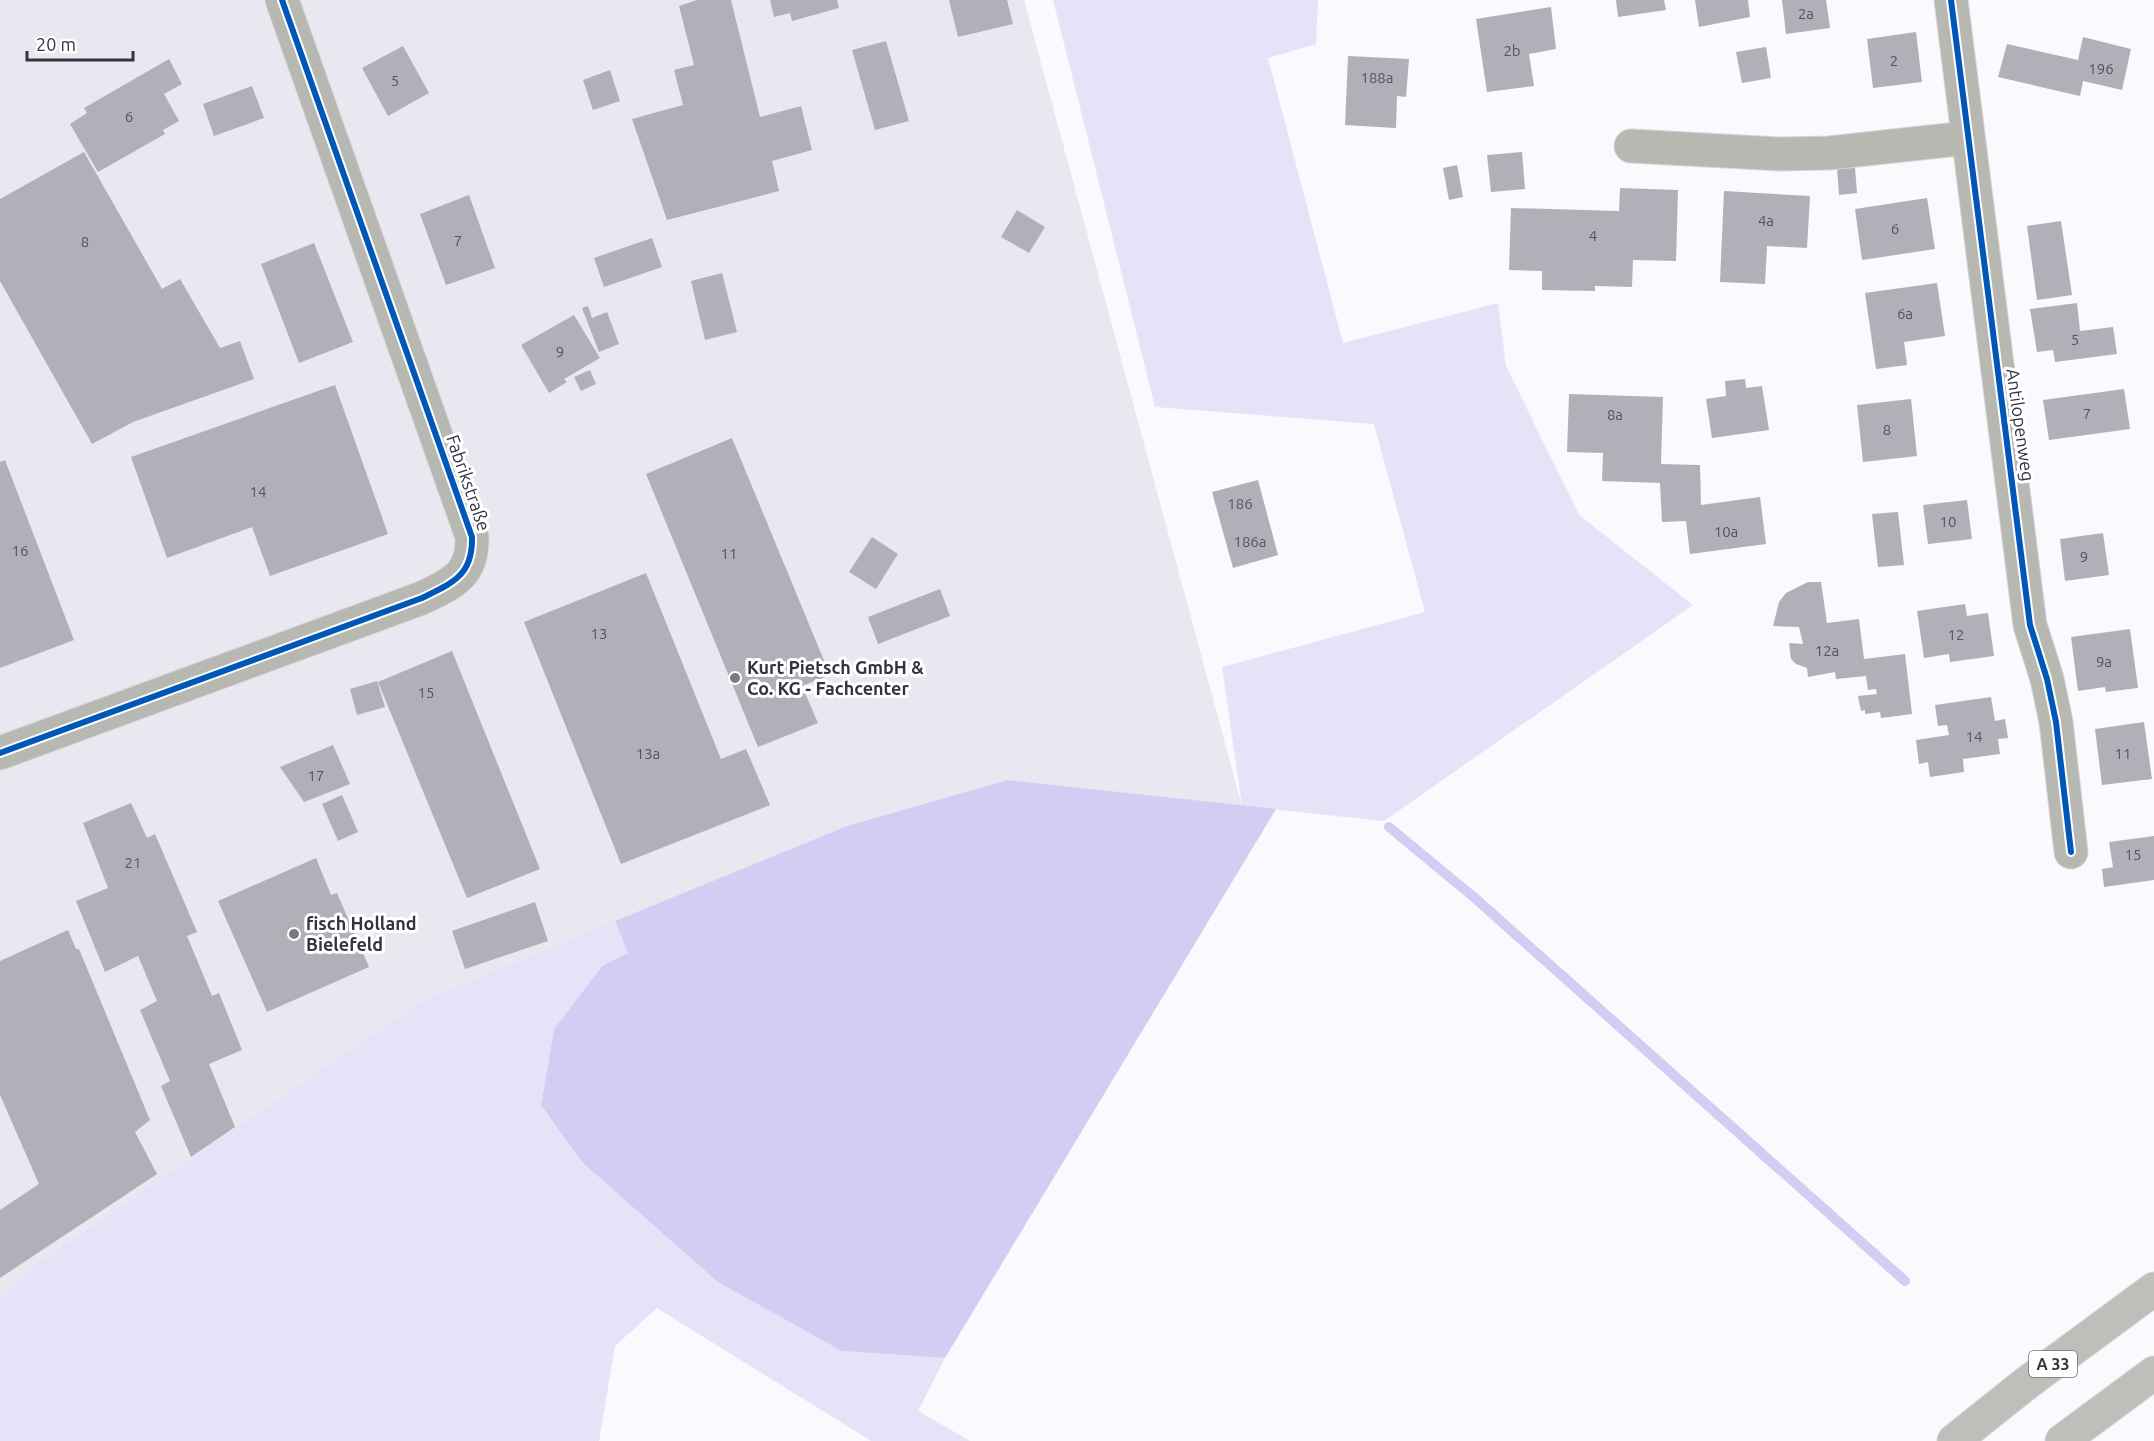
<svg xmlns="http://www.w3.org/2000/svg" width="2154" height="1441" font-family="Ubuntu,sans-serif">
  <style>
    .built { fill: #e9e8f0 }
    .green { fill: #e5e3f7 }
    .water { fill: #d2cdf2 }
    .lines { fill: none; stroke-linecap: round; stroke-linejoin: round }
    .stream { stroke: #d2cdf2; stroke-width: 10 }
    .building { fill: #b0b0b8 }
    .minor-casing { stroke: #d7d6db; stroke-width: 35 }
    .motorway-casing { stroke: #d7d6db; stroke-width: 35 }
    .minor { stroke: #b6b8b1; stroke-width: 33 }
    .motorway { stroke: #bebeba; stroke-width: 33 }
    .cycleway-casing { stroke: #fff; stroke-width: 10 }
    .cycleway { stroke: #0057b8; stroke-width: 6 }
    .poi-dot { fill: #7a7883; stroke: #fff; stroke-width: 2 }
    .labels { text-anchor: middle; stroke-width: 6; stroke-linejoin: round; paint-order: stroke }
    .number-label { font-size: 15px; fill: #54525f }
    .shield { fill: #fff; stroke: #72707a; stroke-width: 1.5 }
    .shield-label { font-size: 16px; font-weight: bold; fill: #353341 }
    .street-label { font-size: 18px; fill: #353341; stroke: #fff }
    .poi-label { font-size: 18px; font-weight: bold; fill: #353341; stroke: #fff; text-anchor: start }
  </style>
  <rect width="100%" height="100%" fill="#f9f9fe"/>
  <path class="built" d="M0 0H1024L1242 806 1007 780 847 826 420 1002 30 1268 0 1297Z"/>
  <path class="green" d="M1053 0H1318L1316 44 1268 58 1343 343 1498 303 1506 366 1579 515 1693 605 1384 821 1242 806 1222 667 1425 612 1374 424 1155 407Z
    M615 921 629 953 602 966 554 1029 541 1107 582 1162 842 1351 945 1358 918 1411 970 1441H871L657 1308 615 1346 599 1441H0V1297L30 1268 420 1002Z"/>
  <path class="water" d="M1007 780 1276 809 945 1358 842 1351 718 1282 582 1162 541 1106 554 1029 602 966 628 953 615 921 847 826Z"/>
  <g class="lines">
    <path class="stream" d="M1389 827 1476 899 1905 1281"/>
  </g>
  <path class="building" d="M697 0H731L760 117 801 106 812 150 772 161 779 191 667 220 632 119 683 105 674 70 694 65 679 6Z
    M770 0H837L839 8 792 21 790 13 774 17Z
    M949 0H1007L1013 24 958 37Z
    M1616 0H1664L1666 10 1618 17Z
    M1695 0H1748L1750 17 1699 27Z
    M1782 0H1826L1830 28 1786 34Z
    M1551 7 1556 49 1529 54 1534 86 1487 92 1476 19Z
    M1916 32 1922 82 1873 88 1867 39Z
    M2083 37 2131 49 2122 90 2083 81 2080 96 1998 77 2007 44 2078 60Z
    M886 41 909 121 875 130 852 50Z
    M403 46 429 93 388 116 362 68Z
    M1766 47 1771 78 1742 83 1736 52Z
    M1348 56 1409 59 1406 97 1397 96 1396 128 1345 125Z
    M169 59 182 84 164 94 179 121 163 130 165 134 98 172 70 124 87 113 84 108Z
    M610 70 620 101 593 110 583 80Z
    M252 86 264 118 214 136 203 104Z
    M84 152 162 289 180 279 220 348 240 341 254 379 133 422 92 444 0 281V199Z
    M1522 152 1525 189 1491 192 1487 155Z
    M1457 165 1463 197 1449 200 1443 168Z
    M1855 167 1857 193 1839 195 1837 168Z
    M1620 188 1678 190 1676 261 1633 260 1632 287 1595 286V291L1542 290V271L1509 270 1511 208 1619 211Z
    M1724 191 1810 196 1807 248 1767 246 1765 284 1720 282Z
    M469 195 495 268 446 285 420 214Z
    M1927 198 1935 249 1862 260 1855 209Z
    M1017 210 1045 227 1029 253 1001 237Z
    M2061 221 2072 295 2037 300 2027 226Z
    M652 238 662 267 604 287 594 258Z
    M314 243 353 342 299 363 261 264Z
    M722 273 737 332 705 340 691 281Z
    M1937 283 1945 336 1904 342 1907 365 1876 369 1865 293Z
    M2077 303 2080 331 2113 327 2117 354 2055 362 2053 350 2037 352 2030 309Z
    M588 306 592 318 607 312 619 344 599 352 582 308Z
    M574 315 600 358 564 379 567 382 549 393 521 345Z
    M590 370 596 384 581 391 574 377Z
    M1745 379 1746 388 1762 386 1769 430 1712 438 1706 399 1726 396 1725 381Z
    M335 385 388 534 270 576 252 527 167 558 131 457Z
    M2124 389 2130 429 2049 440 2043 400Z
    M1569 394 1663 397 1661 464 1700 465 1701 505 1760 497 1766 544 1690 554 1686 521 1662 522 1660 483 1602 481 1603 453 1567 452Z
    M1911 399 1917 456 1863 462 1857 405Z
    M732 438 830 675 802 686 818 723 758 747 646 474Z
    M5 460 74 640 0 668V462Z
    M1258 480 1278 555 1233 568 1212 492Z
    M1967 500 1972 539 1928 544 1923 505Z
    M1898 512 1904 565 1878 567 1872 514Z
    M2103 533 2109 575 2065 581 2060 539Z
    M872 537 898 554 876 589 849 572Z
    M646 573 721 759 746 749 770 805 621 864 524 622Z
    M1808 582H1821L1827 623 1859 619 1864 659 1905 654 1912 714 1881 718 1880 712 1865 714V710L1861 711 1858 696 1877 694 1876 689 1868 690 1866 676 1836 679 1835 672 1808 677 1807 668 1796 664 1791 659 1789 643 1803 644 1799 627 1773 626 1779 602 1786 593Z
    M940 589 950 616 878 644 868 617Z
    M1965 604 1967 616 1988 613 1994 656 1950 662 1949 654 1924 658 1917 611Z
    M2130 629 2138 688 2106 692 2105 687 2078 691 2071 637Z
    M452 651 540 869 467 898 378 682Z
    M377 681 385 707 357 715 350 689Z
    M1991 697 1995 721 2005 719 2008 738 1998 739 2000 754 1963 759 1964 772 1930 777 1928 762 1919 764 1916 740 1949 735 1947 725 1938 726 1935 705Z
    M2144 722 2152 779 2102 785 2095 729Z
    M333 745 350 784 304 802 280 767Z
    M342 795 358 832 338 841 322 804Z
    M131 803 147 838 155 834 197 932 187 936 212 996 219 993 242 1050 209 1064 235 1127 191 1157 161 1086 170 1081 140 1010 157 1001 138 956 105 972 76 901 108 888 83 823Z
    M2154 836V880L2104 887 2102 869 2113 867 2109 842Z
    M316 858 331 895 337 893 369 967 267 1012 218 901Z
    M535 902 548 941 465 969 452 931Z
    M68 930 76 949H79L150 1120 135 1132 157 1174 0 1278V1210L39 1184 0 1095V961Z"/>
  <g class="lines">
    <g class="minor-casing">
      <path id="minor" d="M1951 0 2030 625 2047 679 2056 722 2071 852
        M1631 146 1781 154 1829 153 1967 138
        M0 753 422 598C453 583 473 575 472 537L282 0"/>
    </g>
    <g class="motorway-casing">
      <path id="motorway" d="M1954 1441 2028 1382 2154 1289
        M2062 1441 2154 1373"/>
    </g>
    <use href="#minor" class="minor"/>
    <use href="#motorway" class="motorway"/>
    <g class="cycleway-casing">
      <path id="cycleway" d="M1951 0 2030 625 2047 679 2056 722 2071 852
        M0 753 422 598C453 583 473 575 472 537L282 0"/>
    </g>
    <use href="#cycleway" class="cycleway"/>
  </g>
  <g class="poi-dot">
    <circle cx="735" cy="678" r="6"/>
    <circle cx="294" cy="934" r="6"/>
  </g>
  <g class="labels">
    <g class="number-label">
      <text x="1806" y="19">2a</text>
      <text x="1512" y="56">2b</text>
      <text x="1894" y="66">2</text>
      <text x="2101" y="74">196</text>
      <text x="1377" y="83">188a</text>
      <text x="395" y="86">5</text>
      <text x="129" y="122">6</text>
      <text x="1766" y="226">4a</text>
      <text x="1895" y="234">6</text>
      <text x="1593" y="241">4</text>
      <text x="458" y="246">7</text>
      <text x="85" y="247">8</text>
      <text x="1905" y="319">6a</text>
      <text x="2075" y="345">5</text>
      <text x="560" y="357">9</text>
      <text x="2087" y="419">7</text>
      <text x="1615" y="420">8a</text>
      <text x="1887" y="435">8</text>
      <text x="258" y="497">14</text>
      <text x="1240" y="509">186</text>
      <text x="1948" y="527">10</text>
      <text x="1726" y="537">10a</text>
      <text x="1250" y="547">186a</text>
      <text x="20" y="556">16</text>
      <text x="729" y="559">11</text>
      <text x="2084" y="562">9</text>
      <text x="599" y="639">13</text>
      <text x="1956" y="640">12</text>
      <text x="1827" y="656">12a</text>
      <text x="2104" y="667">9a</text>
      <text x="426" y="698">15</text>
      <text x="1974" y="742">14</text>
      <text x="648" y="759">13a</text>
      <text x="2123" y="759">11</text>
      <text x="316" y="781">17</text>
      <text x="2133" y="860">15</text>
      <text x="133" y="868">21</text>
    </g>
    <rect class="shield" x="2029" y="1351" width="48" height="26" rx="4.5"/>
    <g class="shield-label">
      <text x="2053" y="1370">A 33</text>
    </g>
    <g class="street-label">
      <text transform="translate(2020 425) rotate(82)" y="6">Antilopenweg</text>
      <text transform="translate(468 483) rotate(71)" y="6">Fabrikstraße</text>
    </g>
    <g class="poi-label">
      <text x="747" y="674">Kurt Pietsch GmbH &amp;<tspan x="747" dy="21">Co. KG - Fachcenter</tspan></text>
      <text x="306" y="930">fisch Holland<tspan x="306" dy="21">Bielefeld</tspan></text>
    </g>
  </g>
  <path d="M27 51v9h106v-9" fill="none" stroke="#353341" stroke-width="3"/>
  <text x="36" y="51" font-size="18" fill="#353341" stroke="#ffffff" stroke-width="4.5" paint-order="stroke">20 m</text>
</svg>
